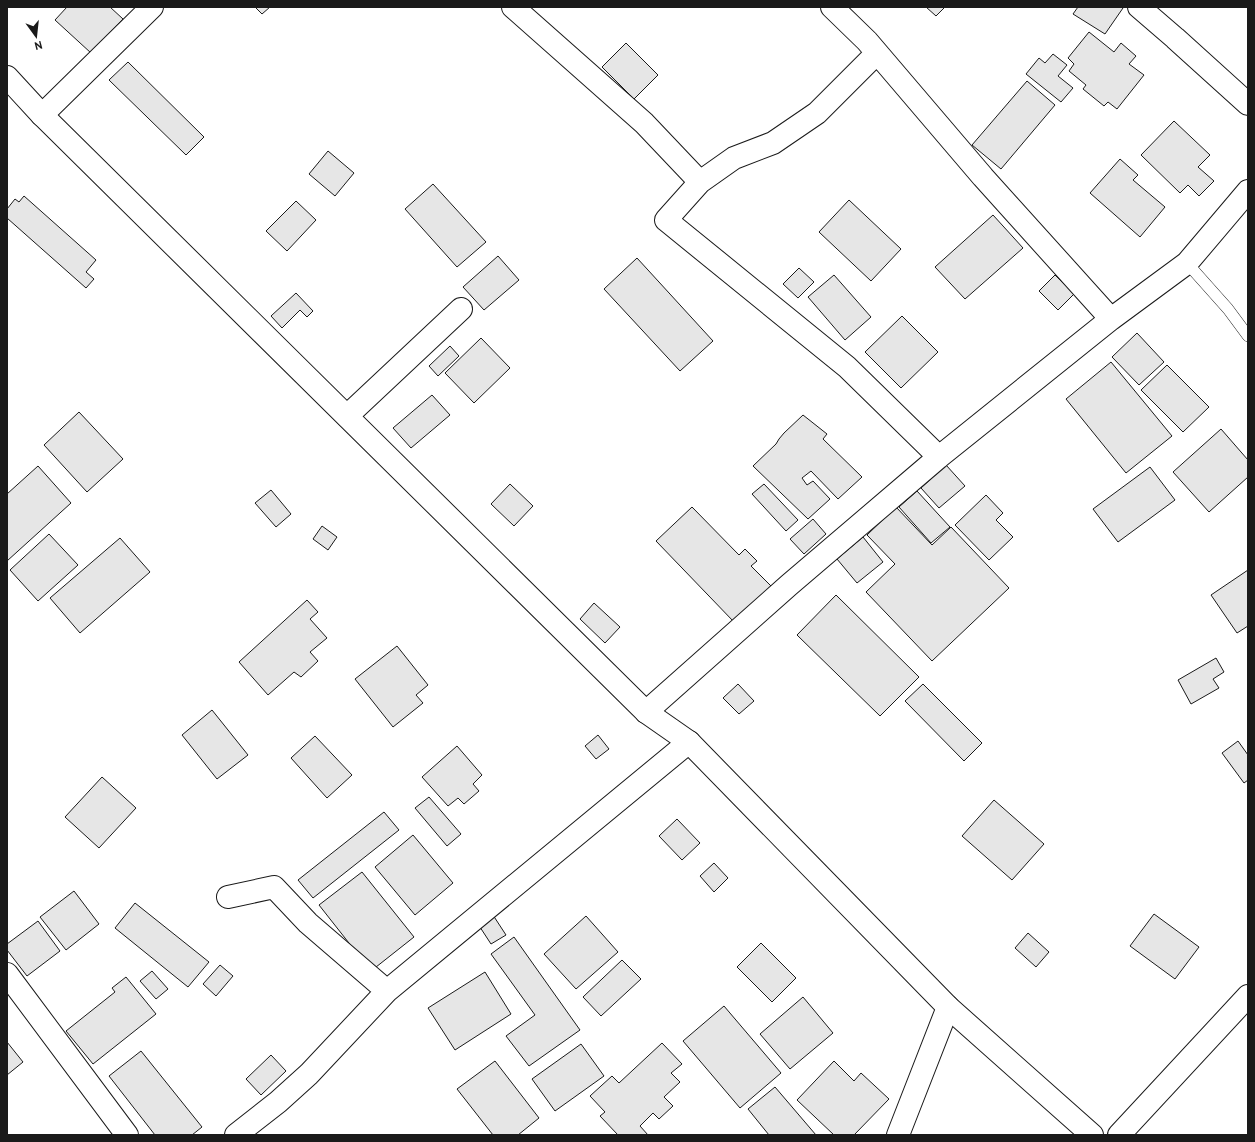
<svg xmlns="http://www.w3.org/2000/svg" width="1255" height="1142" font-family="Overpass,sans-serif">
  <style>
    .building { fill: #e6e6e6; stroke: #1a1a1a }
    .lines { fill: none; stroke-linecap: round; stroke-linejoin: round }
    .service-casing { stroke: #1a1a1a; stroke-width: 12 }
    .minor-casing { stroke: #1a1a1a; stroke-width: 24 }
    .secondary-casing { stroke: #1a1a1a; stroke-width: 24 }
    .service { stroke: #fff; stroke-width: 11 }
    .minor { stroke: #fff; stroke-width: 22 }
    .secondary { stroke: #fff; stroke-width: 22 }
  </style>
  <rect width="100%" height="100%" fill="#fff"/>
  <path class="building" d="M67 7H110L123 19 91 53 55 20Z
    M255 7H270L262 14Z
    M926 7H945L936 16Z
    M1078 7H1121L1123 8 1105 34 1073 14Z
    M1089 32 1114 52 1121 43 1136 56 1129 64 1144 75 1117 109 1108 102 1104 106 1083 89 1086 85 1069 71 1074 64 1068 58Z
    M626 43 658 75 634 99 602 67Z
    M1053 54 1067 65 1058 76 1073 88 1061 102 1026 74 1039 58 1045 63Z
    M128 62 204 137 186 155 109 80Z
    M1027 81 1055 105 1001 169 972 145Z
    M1174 121 1210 155 1198 167 1214 181 1199 196 1188 185 1180 193 1141 155Z
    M328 151 354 173 335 196 309 174Z
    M1120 159 1138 175 1133 180 1165 207 1140 237 1090 193Z
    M433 184 486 242 457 267 405 209Z
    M24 196 96 260 86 272 94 279 86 288 7 218V209L15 199 19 202Z
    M849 200 901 249 871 281 819 232Z
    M296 201 316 220 287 251 266 231Z
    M993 215 1023 248 965 299 935 267Z
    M498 256 519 280 484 310 463 287Z
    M637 258 713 341 680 371 604 289Z
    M799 268 814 282 798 298 783 284Z
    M834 275 871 317 845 340 808 297Z
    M1055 275 1074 294 1058 310 1039 291Z
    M296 293 313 311 307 317 300 310 282 328 271 316Z
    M902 316 938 352 901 388 865 352Z
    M1137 333 1164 362 1139 385 1112 357Z
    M481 338 510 368 474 403 445 373Z
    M450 346 459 356 438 376 429 366Z
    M1111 362 1172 436 1126 473 1066 399Z
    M1167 365 1209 407 1183 432 1141 390Z
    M432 395 450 415 411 448 393 428Z
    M79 412 123 459 87 492 44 445Z
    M803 415 827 434 823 439 862 477 838 499 811 471 802 478 807 485 813 481 830 499 808 519 753 466 776 444 779 439 784 433Z
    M1221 429 1248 460V477L1209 512 1173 472Z
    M946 465 965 486 939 508 921 488Z
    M38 466 71 503 7 561V494Z
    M1150 467 1175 500 1118 542 1093 509Z
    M510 484 533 506 514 526 491 504Z
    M764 484 798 520 786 531 752 494Z
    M271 490 291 514 276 527 255 503Z
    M917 491 950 527 931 543 899 507Z
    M986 495 1003 513 996 520 1013 537 989 560 955 525Z
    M692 507 739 555 745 549 757 561 751 566 772 587 734 622 656 541Z
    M896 507 932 545 951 527 1009 588 932 661 866 592 895 564 867 535Z
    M813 519 826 534 804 554 790 539Z
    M322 526 337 537 328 550 313 539Z
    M49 534 78 565 38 601 10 570Z
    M863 537 883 562 857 583 837 559Z
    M120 538 150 572 80 633 50 598Z
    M1248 570V626L1237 633 1211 595Z
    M836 595 919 677 880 716 797 635Z
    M307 600 318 612 310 619 327 638 310 652 318 661 301 677 294 672 268 695 239 662Z
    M594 603 620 627 605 643 580 619Z
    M397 646 428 685 416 695 423 703 393 727 355 679Z
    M1216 658 1224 672 1213 679 1219 688 1191 704 1178 680Z
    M738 684 754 701 739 714 723 698Z
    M923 684 982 743 964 761 905 701Z
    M212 710 248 755 217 779 182 735Z
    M598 735 609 749 596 759 585 746Z
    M315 736 352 775 327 798 291 758Z
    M1238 741 1248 755V780L1244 783 1222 753Z
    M457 746 482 775 473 784 479 791 464 804 458 798 448 806 422 777Z
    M102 777 136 808 99 848 65 817Z
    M429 797 461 834 447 846 415 808Z
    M994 800 1044 844 1012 880 962 836Z
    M384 812 399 830 313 898 298 880Z
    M677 819 700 843 682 860 659 836Z
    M413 835 453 883 415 915 375 867Z
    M714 863 728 878 714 892 700 876Z
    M362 872 414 937 371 971 319 905Z
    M74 891 99 924 66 950 40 917Z
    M135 903 209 962 188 987 115 928Z
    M491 912 506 935 491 944 476 921Z
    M1154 914 1199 947 1175 979 1130 946Z
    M586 916 618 952 576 989 544 954Z
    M38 921 60 951 27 976 7 950V944Z
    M1028 933 1049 952 1036 967 1015 948Z
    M514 937 580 1030 529 1066 506 1036 535 1015 491 954Z
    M761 943 796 978 772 1002 737 967Z
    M622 960 641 979 601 1016 583 997Z
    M220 965 233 976 216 996 203 984Z
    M152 971 168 989 156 999 140 981Z
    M485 972 511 1014 455 1050 428 1008Z
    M126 977 156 1014 93 1064 66 1031 115 992 112 988Z
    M803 997 833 1033 790 1069 760 1034Z
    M724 1006 781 1073 740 1108 683 1041Z
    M7 1042 23 1062 7 1075Z
    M662 1043 682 1064 671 1073 680 1082 664 1097 673 1106 659 1119 653 1113 640 1126 648 1135H618L600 1116 605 1112 590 1096 612 1076 619 1083Z
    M581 1044 604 1076 555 1111 532 1079Z
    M141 1051 202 1127 192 1135H155L109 1076Z
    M271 1055 286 1071 261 1095 246 1079Z
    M495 1061 539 1118 518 1135H493L457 1089Z
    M834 1061 854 1081 861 1073 889 1099 854 1135H834L797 1100Z
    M775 1087 816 1135H769L748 1109Z"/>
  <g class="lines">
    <g class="service-casing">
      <path id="service" d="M1187 263 1228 309 1248 336"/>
    </g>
    <g class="minor-casing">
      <path id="minor" d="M513 7 644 123 700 182 666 220 847 367 939 457
        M832 7 867 41 983 177 1111 319
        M1139 7 1175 38 1248 104
        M42 115 152 7
        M700 182 734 158 773 143 817 113 877 53
        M347 416 461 309
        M646 712 789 585 939 457 1111 319 1187 263 1248 191
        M228 897 274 887 308 923 387 991
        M7 974 127 1135
        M236 1135 278 1102 309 1074 387 991 689 742
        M898 1135 948 1007
        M1119 1135 1248 996"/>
    </g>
    <g class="secondary-casing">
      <path id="secondary" d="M7 77 42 115 646 712 689 742 948 1007 1092 1135"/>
    </g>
    <use href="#service" class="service"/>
    <use href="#minor" class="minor"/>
    <use href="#secondary" class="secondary"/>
  </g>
  <rect width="1255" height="1142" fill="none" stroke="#1a1a1a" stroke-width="16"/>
  <g transform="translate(36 36) rotate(165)" stroke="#ffffff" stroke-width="3" paint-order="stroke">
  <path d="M0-3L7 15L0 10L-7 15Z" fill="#1a1a1a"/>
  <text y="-6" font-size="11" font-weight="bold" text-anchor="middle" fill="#1a1a1a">N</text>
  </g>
</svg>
